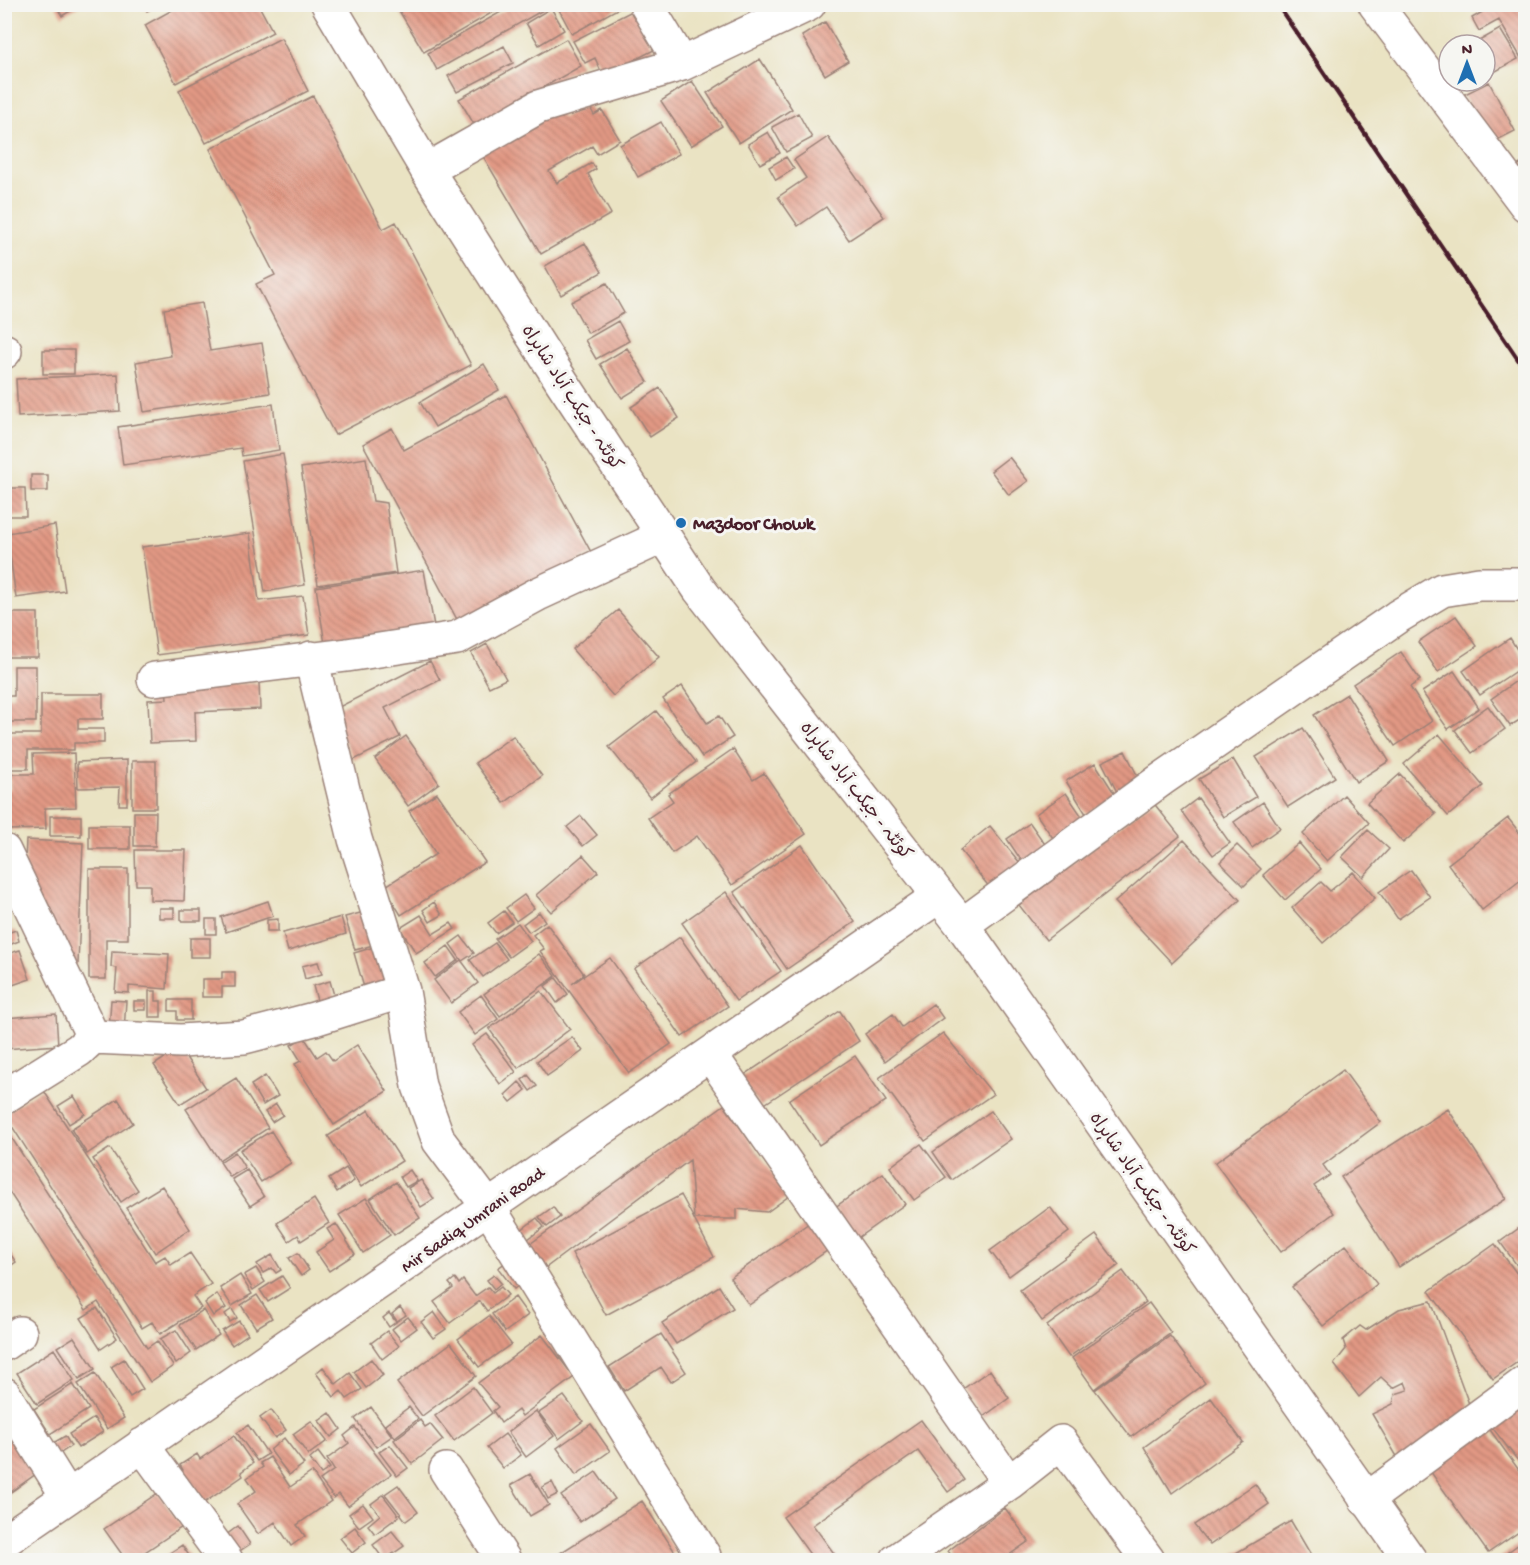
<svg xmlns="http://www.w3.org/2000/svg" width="1530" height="1565" font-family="'Gochi Hand','Playpen Sans Arabic',sans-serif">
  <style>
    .building { fill: url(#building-back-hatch) }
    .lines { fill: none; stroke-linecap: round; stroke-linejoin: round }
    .minor-casing { stroke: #9a8177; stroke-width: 36 }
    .highway-casing { stroke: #9a8177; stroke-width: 36 }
    .minor { stroke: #fff; stroke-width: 33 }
    .highway { stroke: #fff; stroke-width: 33 }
    .rail { stroke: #4a1f2b; stroke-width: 4.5 }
    .poi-dot { fill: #1f6fb2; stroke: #f6f6f2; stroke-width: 2 }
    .labels { text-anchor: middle; stroke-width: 6; stroke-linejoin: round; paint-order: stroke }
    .street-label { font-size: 18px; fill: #4a1f2b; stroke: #f6f6f2 }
    .poi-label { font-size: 18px; font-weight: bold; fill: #4a1f2b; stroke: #f6f6f2; text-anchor: start }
  </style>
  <defs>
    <pattern id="building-back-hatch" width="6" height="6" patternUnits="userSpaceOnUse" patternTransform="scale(1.5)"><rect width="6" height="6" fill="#e29984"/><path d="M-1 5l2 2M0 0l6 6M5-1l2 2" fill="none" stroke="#b97c6c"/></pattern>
  </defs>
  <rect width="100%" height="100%" fill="#f6f6f2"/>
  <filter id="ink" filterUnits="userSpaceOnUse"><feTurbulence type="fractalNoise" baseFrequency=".0167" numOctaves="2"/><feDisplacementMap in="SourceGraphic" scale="12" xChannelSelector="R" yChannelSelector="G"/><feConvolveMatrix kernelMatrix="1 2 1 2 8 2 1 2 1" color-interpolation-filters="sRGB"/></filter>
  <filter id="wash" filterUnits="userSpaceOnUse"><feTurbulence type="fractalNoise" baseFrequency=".008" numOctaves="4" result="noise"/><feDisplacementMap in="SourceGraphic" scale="24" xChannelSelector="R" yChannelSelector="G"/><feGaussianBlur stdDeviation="1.35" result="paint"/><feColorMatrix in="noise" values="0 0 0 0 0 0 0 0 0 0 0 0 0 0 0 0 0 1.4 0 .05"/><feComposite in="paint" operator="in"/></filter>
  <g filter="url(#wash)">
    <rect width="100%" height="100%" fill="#eae3c3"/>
    <g id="blocks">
      <path class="building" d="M55 4H82L62 16Z
        M143 4H160L147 11Z
        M183 4H258L273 32 176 83 145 25Z
        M395 4H507L424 52Z
        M515 4 550 6 437 70 428 53Z
        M556 4H620L621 7 572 34Z
        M1496 4H1526L1524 63 1499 20 1479 31 1472 18Z
        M551 8 564 30 539 45 526 23Z
        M634 10 654 50 603 76 595 58 585 63 573 41Z
        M825 22 848 61 825 75 802 36Z
        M1500 29 1518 59 1485 77V45H1472Z
        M281 38 308 91 206 143 179 90Z
        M566 39 581 66 475 126 459 99Z
        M504 46 513 63 457 92 448 76Z
        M760 59 792 109 739 143 707 93Z
        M692 81 722 126 691 146 661 101Z
        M1489 82 1515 131 1489 144 1463 95Z
        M313 96 383 229 396 222 471 365 335 435 256 284 275 275 210 149Z
        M588 104 594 115 602 110 620 140 597 154 592 146 549 171 557 183 592 163 596 169 588 174 611 214 541 254 480 151 556 107 562 118Z
        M798 113 812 138 786 152 772 127Z
        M661 122 679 154 638 177 620 145Z
        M768 132 780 153 760 164 748 144Z
        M828 137 884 217 849 240 826 207 798 226 778 197 806 178 794 160Z
        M786 157 794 169 776 180 769 167Z
        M1526 161V190L1513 168Z
        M585 243 602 272 561 295 545 266Z
        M607 283 624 313 588 333 571 302Z
        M202 303 210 351 262 343 270 393 144 412 136 362 171 356 164 309Z
        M618 321 629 341 596 359 585 340Z
        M627 348 648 382 622 398 600 364Z
        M43 350H74V374H43Z
        M484 364 499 390 435 427 420 402Z
        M118 374 120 411 18 417 16 379Z
        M660 388 679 418 650 437 631 407Z
        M506 395 592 554 460 625 363 444 392 428 404 450Z
        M273 404 279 450 242 456 241 448 123 465 118 427Z
        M283 454 305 585 265 592 243 461Z
        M1009 457 1028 481 1009 495 991 471Z
        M366 458 373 501 386 503 396 573 318 585 301 468Z
        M31 475H48V491H31Z
        M4 488H25L26 516H4Z
        M55 525 65 591 16 598 7 533Z
        M250 533 259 601 303 596 309 635 157 655 142 547Z
        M424 570 434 626 325 644 316 587Z
        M618 610 659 657 613 696 572 649Z
        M4 613H38V657H4Z
        M1456 616 1477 646 1438 672 1418 642Z
        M1510 638 1526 664 1480 695 1463 671Z
        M487 644 506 679 489 687 471 653Z
        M1401 652 1420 680 1410 687 1432 721 1395 746 1353 684Z
        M430 661 440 680 385 708 400 737 354 760 329 712Z
        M14 666H36V722H4V696H14Z
        M1454 671 1479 708 1448 729 1422 692Z
        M1526 674V716L1510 726 1491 699Z
        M259 683 260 709 195 712 196 741 150 743 148 700 167 699 166 685Z
        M682 686 707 723 719 716 733 737 702 757 663 699Z
        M41 694H103V719H78V729H104V743H74V750H28V769H4V734H41Z
        M1347 694 1389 761 1356 782 1314 715Z
        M1488 706 1505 729 1472 753 1455 730Z
        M656 711 696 762 650 798 609 747Z
        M1303 728 1335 777 1288 807 1256 757Z
        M1439 734 1483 786 1448 816 1404 764Z
        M406 736 439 783 408 806 375 759Z
        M513 736 542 776 504 803 475 763Z
        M733 749 753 780 764 773 806 834 732 885 697 836 672 853 648 818 673 801 668 794Z
        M1125 751 1141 783 1118 794 1102 762Z
        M74 753 76 807 45 808 46 829 7 830 4 789H10L9 774H34L33 754Z
        M1233 759 1256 797 1223 817 1199 779Z
        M127 760V805H119L120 787 78 788 77 762Z
        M132 761H156V808H132Z
        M1095 763 1116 796 1086 814 1066 781Z
        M1400 774 1436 814 1403 843 1367 803Z
        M437 793 485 862 401 915 384 887 436 854 409 811Z
        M1066 793 1083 818 1053 838 1036 814Z
        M1344 795 1369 823 1327 861 1303 834Z
        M1198 798 1230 843 1213 855 1181 811Z
        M1152 801 1180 836 1046 940 1019 905Z
        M1263 802 1280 828 1252 848 1234 822Z
        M134 812H156L155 846H134Z
        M50 816H81V836H50Z
        M581 816 597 835 583 846 567 827Z
        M1508 818 1526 841V876L1482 910 1448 864Z
        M1030 823 1047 847 1023 863 1007 839Z
        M89 825H130V849H89Z
        M990 826 1020 863 990 888 960 850Z
        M1368 830 1389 849 1363 877 1342 857Z
        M26 840 83 843 78 964H65L24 881Z
        M1184 840 1240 900 1172 963 1115 902Z
        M1299 843 1321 869 1285 900 1263 875Z
        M802 845 855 922 787 969 734 892Z
        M1237 845 1261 869 1244 886 1220 862Z
        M135 850H186L184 901 150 900V885H136Z
        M583 855 598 872 551 912 536 895Z
        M89 869H128V939H106V979H89Z
        M1411 870 1430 897 1398 919 1379 892Z
        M1353 872 1375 898 1323 943 1292 908 1321 882 1330 891Z
        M726 892 781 971 736 1001 682 923Z
        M524 895 534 908 516 921 506 908Z
        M268 901 273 916 226 932 221 917Z
        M434 902 442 915 430 922 423 910Z
        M159 908H174V918H159Z
        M181 910H201V921H181Z
        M368 911 377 944 355 950 345 917Z
        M504 911 512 922 496 933 488 923Z
        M539 912 545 921 529 932 523 924Z
        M421 915 433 934 451 923 455 929 416 953 400 928Z
        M341 917 346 934 288 951 283 933Z
        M206 919H216V934H206Z
        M278 919V931H267V920Z
        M518 923 531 941 509 957 495 939Z
        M547 924 584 974 572 984 610 958 671 1044 629 1073 540 951 544 949 533 935Z
        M16 930 19 941 4 947V934Z
        M461 936 474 953 462 961 450 944Z
        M680 937 728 1006 682 1037 634 969Z
        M190 938H210V957H190Z
        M495 943 507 959 483 977 470 960Z
        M378 946 389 984 365 991 354 953Z
        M448 946 458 960 435 977 425 963Z
        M20 950 30 979 4 988V955Z
        M112 951 169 954 167 989 129 986V993L115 992 117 968 111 967Z
        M539 954 556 976 500 1016 484 994Z
        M461 960 478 983 451 1003 434 980Z
        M318 962 322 974 305 979 302 966Z
        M222 972H235V987H222V997H202V979H222Z
        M556 978 568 994 557 1003 545 986Z
        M330 981 335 999 318 1004 313 986Z
        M149 991H156V1001H161V1017H149Z
        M541 991 570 1029 518 1068 489 1029Z
        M481 995 498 1019 475 1035 458 1012Z
        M111 1000 126 1001 124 1031 109 1030Z
        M169 1000H191V1020H177V1011H169Z
        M134 1001H146V1010H134Z
        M933 1004 943 1018 885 1061 865 1034 893 1014 902 1027Z
        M840 1011 859 1041 760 1107 740 1078Z
        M56 1014 58 1045 4 1049V1018Z
        M943 1033 993 1094 925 1141 879 1078Z
        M487 1034 516 1072 500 1084 472 1045Z
        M304 1037 317 1057 326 1051 333 1061 357 1045 387 1091 334 1125 295 1064 301 1061 291 1045Z
        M572 1037 583 1051 547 1076 537 1061Z
        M180 1048 206 1088 180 1104 154 1065Z
        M855 1056 886 1101 819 1145 789 1100Z
        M1343 1070 1381 1122 1323 1165 1330 1175 1314 1186 1334 1213 1281 1252 1215 1163Z
        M528 1075 537 1086 530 1091 522 1080Z
        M265 1076 278 1096 263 1105 251 1085Z
        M236 1078 268 1128 219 1160 186 1109Z
        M519 1082 526 1090 511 1102 505 1095Z
        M42 1088 155 1262 165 1256 171 1265 190 1253 211 1284 193 1296 201 1308 160 1334 152 1322 142 1328 4 1114Z
        M74 1096 85 1114 69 1124 58 1106Z
        M118 1099 133 1123 87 1154 71 1129Z
        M276 1104 283 1115 272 1122 265 1112Z
        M724 1105 789 1196 767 1212 737 1209V1219H694L714 1257 606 1315 572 1253 681 1195 694 1219 690 1160 540 1272 523 1249Z
        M1448 1109 1506 1199 1399 1267 1341 1177Z
        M369 1110 402 1161 361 1187 328 1136Z
        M991 1111 1011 1139 952 1180 933 1152Z
        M4 1126 147 1348 157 1341 173 1366 150 1382 98 1302 86 1310 4 1184Z
        M271 1131 291 1163 261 1182 240 1150Z
        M921 1144 946 1177 914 1200 890 1167Z
        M110 1148 138 1190 121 1202 93 1159Z
        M235 1152 245 1168 230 1177 220 1162Z
        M346 1168 354 1181 337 1192 329 1179Z
        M247 1170 264 1197 250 1206 232 1179Z
        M410 1170 417 1181 406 1187 400 1177Z
        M883 1173 905 1204 856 1239 834 1208Z
        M421 1180 434 1199 421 1207 408 1188Z
        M396 1182 420 1218 394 1235 370 1199Z
        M162 1186 190 1229 155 1253 126 1208Z
        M366 1198 390 1235 363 1253 339 1215Z
        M314 1199 329 1223 301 1241 298 1235 289 1241 277 1223Z
        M553 1207 560 1217 547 1227 539 1217Z
        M1050 1207 1069 1232 1009 1276 990 1251Z
        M537 1218 544 1227 528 1239 521 1230Z
        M812 1221 831 1248 749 1305 730 1278Z
        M1526 1223V1278L1500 1242Z
        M336 1224 355 1254 329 1271 316 1252 334 1240 327 1229Z
        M1096 1235 1119 1265 1042 1321 1020 1290Z
        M1495 1244 1526 1286V1356L1493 1379 1429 1291Z
        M4 1245 16 1262 4 1270Z
        M1346 1245 1377 1284 1323 1326 1292 1287Z
        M298 1253 309 1270 301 1276 289 1258Z
        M272 1255 281 1270 276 1273 272 1268 263 1273 257 1264Z
        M512 1258 528 1278 514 1289 498 1268Z
        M256 1268 265 1282 253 1290 244 1275Z
        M1123 1271 1146 1302 1069 1357 1047 1326Z
        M240 1275 252 1294 232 1306 220 1288Z
        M494 1275 501 1283 494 1289 487 1280Z
        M282 1276 290 1288 268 1302 260 1290Z
        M455 1278 459 1284 463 1280 475 1296 488 1287 493 1293 501 1287 508 1295 487 1311 480 1301 450 1323 434 1302 453 1288 449 1283Z
        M719 1286 733 1308 676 1344 662 1323Z
        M217 1294 226 1308 213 1316 205 1303Z
        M257 1295 272 1318 256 1328 241 1305Z
        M515 1297 528 1315 505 1332 492 1314Z
        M1431 1301 1473 1415 1399 1460 1372 1414 1393 1404 1395 1394 1408 1390 1405 1382 1393 1388 1381 1377 1359 1397 1334 1364 1346 1349 1343 1340 1360 1326 1366 1330 1399 1309Z
        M1149 1303 1171 1333 1094 1389 1072 1358Z
        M400 1307 406 1315 397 1321 392 1314Z
        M97 1308 117 1338 101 1349 81 1318Z
        M232 1309 237 1318 230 1322 225 1314Z
        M203 1310 219 1335 196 1350 180 1325Z
        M434 1312 446 1329 433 1338 421 1322Z
        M389 1313 396 1322 389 1327 383 1318Z
        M489 1316 511 1344 479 1367 458 1339Z
        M408 1317 417 1328 401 1340 392 1329Z
        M239 1321 248 1334 232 1345 222 1331Z
        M176 1330 191 1353 176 1364 160 1339Z
        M387 1331 399 1346 382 1359 371 1343Z
        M661 1334 686 1372 671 1382 661 1367 624 1391 609 1367Z
        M542 1335 574 1377 522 1416 518 1410 501 1423 493 1411 498 1407 478 1383Z
        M1170 1336 1205 1383 1131 1437 1095 1390Z
        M74 1337 95 1369 79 1379 58 1347Z
        M451 1343 476 1376 422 1416 397 1383Z
        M54 1349 74 1380 37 1404 17 1373Z
        M124 1359 143 1389 130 1397 111 1367Z
        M371 1359 383 1375 366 1388 354 1372Z
        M323 1367 336 1384 350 1373 362 1389 347 1399 341 1391 334 1397 316 1373Z
        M990 1370 1009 1398 983 1417 963 1389Z
        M95 1373 124 1418 107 1429 78 1384Z
        M73 1384 89 1409 50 1434 34 1409Z
        M473 1387 492 1413 454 1441 435 1416Z
        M564 1396 583 1421 559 1439 539 1413Z
        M1211 1398 1243 1442 1172 1493 1144 1447Z
        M1526 1399V1471L1491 1426Z
        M371 1407 392 1436 376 1447 355 1419Z
        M409 1407 418 1419 395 1437 385 1425Z
        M271 1410 286 1430 275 1438 260 1418Z
        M536 1411 554 1436 526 1457 508 1432Z
        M330 1413 341 1429 331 1437 319 1421Z
        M94 1418 103 1432 78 1448 69 1434Z
        M420 1420 425 1427 430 1424 443 1440 412 1464 394 1440Z
        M921 1420 964 1480 948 1492 918 1451 813 1525 839 1560H814L783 1517Z
        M311 1421 327 1441 308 1455 293 1434Z
        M591 1424 610 1451 576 1475 557 1448Z
        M248 1425 268 1454 257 1461 237 1433Z
        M355 1427 391 1474 348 1506 339 1494 334 1498 320 1480 334 1470 327 1459 349 1443 344 1436Z
        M1488 1427 1526 1480V1527L1488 1553 1428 1468Z
        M505 1434 521 1455 503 1468 487 1448Z
        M14 1435 40 1471 4 1497V1442Z
        M65 1436 71 1446 55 1457 48 1446Z
        M234 1436 253 1463 241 1472 243 1476 201 1505 179 1473 183 1470 180 1465 197 1454 200 1459Z
        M284 1438 304 1464 289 1475 270 1450Z
        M390 1445 408 1468 397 1476 379 1452Z
        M318 1452 330 1468 321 1474 310 1459Z
        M270 1457 290 1487 312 1472 331 1501 297 1525 305 1536 291 1546 275 1522 258 1534 237 1504 256 1491 247 1478 263 1467 260 1463Z
        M596 1472 615 1499 580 1522 561 1496Z
        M530 1474 549 1505 530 1516 511 1485Z
        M552 1482 558 1494 548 1499 542 1487Z
        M1255 1484 1269 1504 1210 1545 1194 1525Z
        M398 1485 418 1512 406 1521 385 1494Z
        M158 1493 182 1527 133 1560H126L104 1529Z
        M383 1495 399 1516 375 1534 368 1525 380 1515 371 1504Z
        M642 1501 675 1552 662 1560H560L557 1555Z
        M363 1504 373 1517 359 1527 349 1514Z
        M1005 1508 1029 1541 1002 1560H955L948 1551Z
        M1291 1521 1314 1560H1224Z
        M238 1526 250 1544 232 1556 221 1539Z
        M355 1527 366 1542 352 1553 340 1538Z
        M392 1531 404 1546 384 1560 373 1545Z
        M1526 1539V1560H1497Z
        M182 1545 192 1560H159Z"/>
    </g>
  </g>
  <g filter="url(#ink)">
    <use href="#blocks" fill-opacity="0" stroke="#9a8177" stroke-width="1.5"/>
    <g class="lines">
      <g class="minor-casing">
        <path id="minor" d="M646 4 682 64
          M1375 4 1526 205
          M427 170 538 107 682 64 809 4
          M4 352 5 351
          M311 658 355 839 403 991 419 1086 439 1141 489 1208 704 1556 698 1560
          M154 679 347 655 457 638 538 594 664 536
          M4 851 93 1037
          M962 925 1162 779 1397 617 1442 590 1479 584H1526
          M93 1037 181 1041 244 1037 314 1019 403 991
          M710 1054 1009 1483
          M4 1097 79 1050 93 1037
          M4 1344 20 1333
          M4 1394 68 1497
          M142 1445 226 1560
          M446 1470 504 1560
          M1366 1500 1526 1382
          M4 1541 939 896
          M897 1560 1009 1483 1061 1442 1148 1560"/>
      </g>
      <g class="highway-casing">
        <path id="highway" d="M328 4 427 170 562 382 699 589 962 925 1410 1560"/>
      </g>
      <use href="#minor" class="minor"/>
      <use href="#highway" class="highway"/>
      <path class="rail" d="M1277 4 1526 371"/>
    </g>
  </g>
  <circle class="poi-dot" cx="681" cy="523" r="6"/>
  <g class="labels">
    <g class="street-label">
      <text transform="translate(573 397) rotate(57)" y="6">کوئٹہ - جیکب آباد شاہراہ</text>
      <text transform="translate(857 790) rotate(52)" y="6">کوئٹہ - جیکب آباد شاہراہ</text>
      <text transform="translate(1143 1183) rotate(55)" y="6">کوئٹہ - جیکب آباد شاہراہ</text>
      <text transform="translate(472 1219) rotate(-35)" y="6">Mir Sadiq Umrani Road</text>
    </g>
    <g class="poi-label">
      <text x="693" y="529">Mazdoor Chowk</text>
    </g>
  </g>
  <rect width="1530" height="1565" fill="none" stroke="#f6f6f2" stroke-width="24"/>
  <g transform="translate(1467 63)"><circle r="28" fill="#f6f6f2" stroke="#b1a0a2" stroke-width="1.5"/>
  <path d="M0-4.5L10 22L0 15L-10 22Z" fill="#1f6fb2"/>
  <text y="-9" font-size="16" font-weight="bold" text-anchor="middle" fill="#4a1f2b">N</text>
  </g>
</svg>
